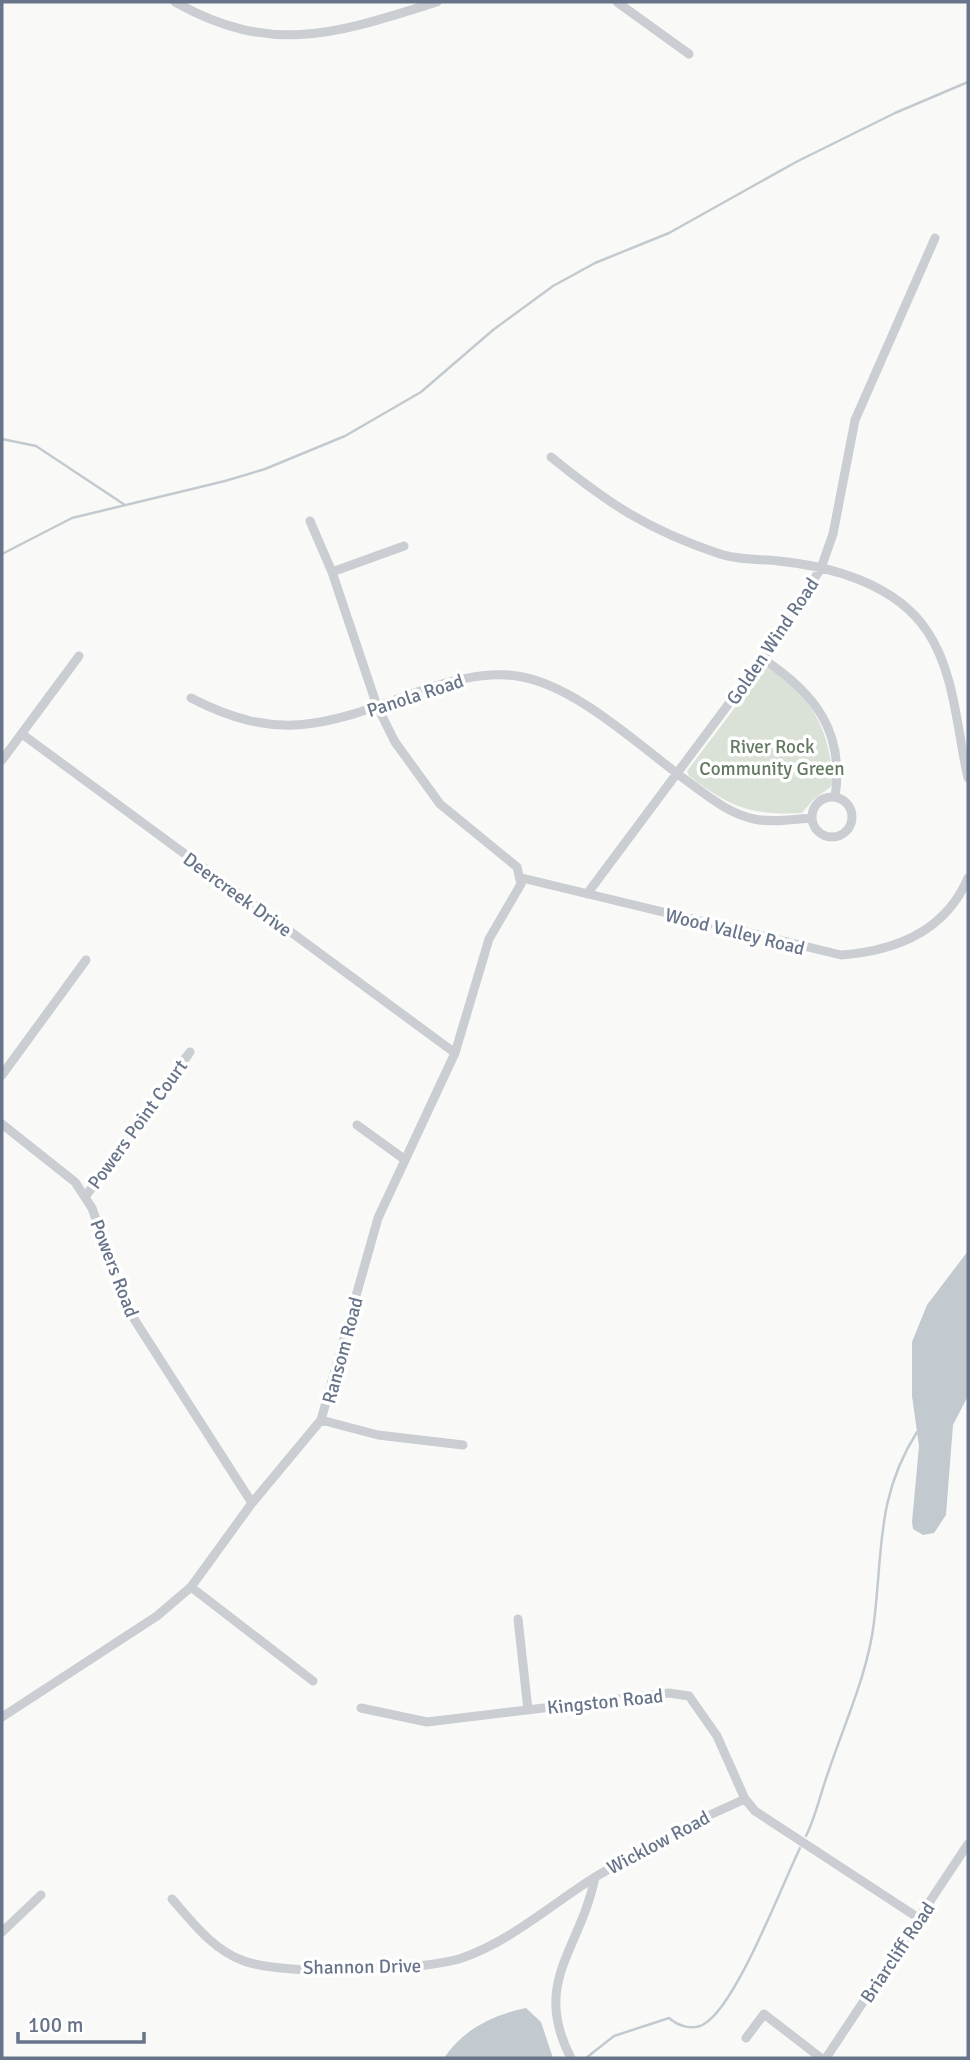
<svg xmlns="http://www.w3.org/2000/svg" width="970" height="2060" font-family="Signika,sans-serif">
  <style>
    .green { fill: #dae2d8 }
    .water { fill: #c2cad0 }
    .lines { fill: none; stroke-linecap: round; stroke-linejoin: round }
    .stream { stroke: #c2cad0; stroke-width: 2.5 }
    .street { stroke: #cacdd1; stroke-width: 9 }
    .labels { text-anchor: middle; stroke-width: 7; stroke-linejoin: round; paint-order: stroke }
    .street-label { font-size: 19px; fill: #687489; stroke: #fff }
    .park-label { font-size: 19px; fill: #647a63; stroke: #fff }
  </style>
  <rect width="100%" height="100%" fill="#f9faf7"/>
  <path class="green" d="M765 666C811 693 833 733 832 786L813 800 802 813C751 816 730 807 689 776L687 771 749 689 759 668Z"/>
  <path class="water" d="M968 1251V1396L953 1425 946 1515 934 1533 923 1535 913 1529 912 1522 919 1446 912 1396V1342L927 1305Z
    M526 2008 541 2022 553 2058H444C463 2030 492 2015 526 2008Z"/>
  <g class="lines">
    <path class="stream" d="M2 439 36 446 125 505
      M2 554 72 518 225 481 265 469 345 436 421 392 493 330 553 286 595 263 669 233 796 162 895 113 968 82
      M806 1836C816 1816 821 1791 829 1770 845 1722 868 1673 874 1622 883 1550 876 1497 917 1432
      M586 2058 614 2036 669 2018C678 2026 693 2031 704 2024 736 2006 781 1887 800 1848"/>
    <path class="street" d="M175 2C273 57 337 33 437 2
      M617 2 689 54
      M551 457C609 504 648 530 720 554 738 560 759 559 778 561 831 566 896 584 927 631 955 672 957 731 968 778
      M332 572 404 546
      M763 659C815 693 845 732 835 797
      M191 698C284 746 332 722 423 690 452 680 486 671 517 676 578 685 643 750 694 786 713 800 731 814 754 819 773 823 794 819 812 818
      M22 734 455 1053
      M2 760 79 656
      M812 817a20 20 0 1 1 40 0a20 20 0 1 1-40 0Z
      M522 878 841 955C895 951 945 932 968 878
      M587 894 777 639 821 568 833 534 855 420 935 238
      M2 1075 86 960
      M2 1124 75 1182 92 1208 127 1308 252 1503
      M357 1125 404 1159
      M85 1197 190 1052
      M321 1420 378 1435 463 1445
      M191 1587 313 1681
      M518 1619 528 1710
      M361 1708 427 1722 669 1693 689 1696 717 1736 745 1799 755 1811 920 1919
      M2 1717 157 1616 191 1587 252 1503 321 1420 378 1218 455 1053 489 939 521 884 517 867 440 804 395 742 377 706 332 572 310 521
      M172 1899C193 1923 213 1950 244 1961 283 1976 422 1971 462 1958 511 1941 552 1904 595 1877
      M2 1932 41 1895
      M746 2038 764 2014 821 2058
      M571 2058C531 1982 581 1949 595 1877L681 1828 745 1799
      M826 2058 968 1844"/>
  </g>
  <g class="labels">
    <g class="street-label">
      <text transform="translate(772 641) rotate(-56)" y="7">Golden Wind Road</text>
      <text transform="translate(415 695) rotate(-18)" y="7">Panola Road</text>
      <text transform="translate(238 894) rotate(36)" y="7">Deercreek Drive</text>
      <text transform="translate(735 931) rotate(14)" y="7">Wood Valley Road</text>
      <text transform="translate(137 1124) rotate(-54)" y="7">Powers Point Court</text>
      <text transform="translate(115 1268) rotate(69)" y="7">Powers Road</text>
      <text transform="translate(342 1350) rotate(-75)" y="7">Ransom Road</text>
      <text transform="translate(605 1701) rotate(-6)" y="7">Kingston Road</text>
      <text transform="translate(658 1842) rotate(-28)" y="7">Wicklow Road</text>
      <text transform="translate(897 1952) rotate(-56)" y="7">Briarcliff Road</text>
      <text transform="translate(362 1966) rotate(-1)" y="7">Shannon Drive</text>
    </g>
    <g class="park-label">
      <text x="772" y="753">River Rock<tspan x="772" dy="22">Community Green</tspan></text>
    </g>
  </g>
  <rect width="970" height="2060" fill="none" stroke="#687489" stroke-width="7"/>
  <path d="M18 2032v10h126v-10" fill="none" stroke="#687489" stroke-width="3.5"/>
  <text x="28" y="2032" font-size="21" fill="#687489" stroke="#ffffff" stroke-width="5" paint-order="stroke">100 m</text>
</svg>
